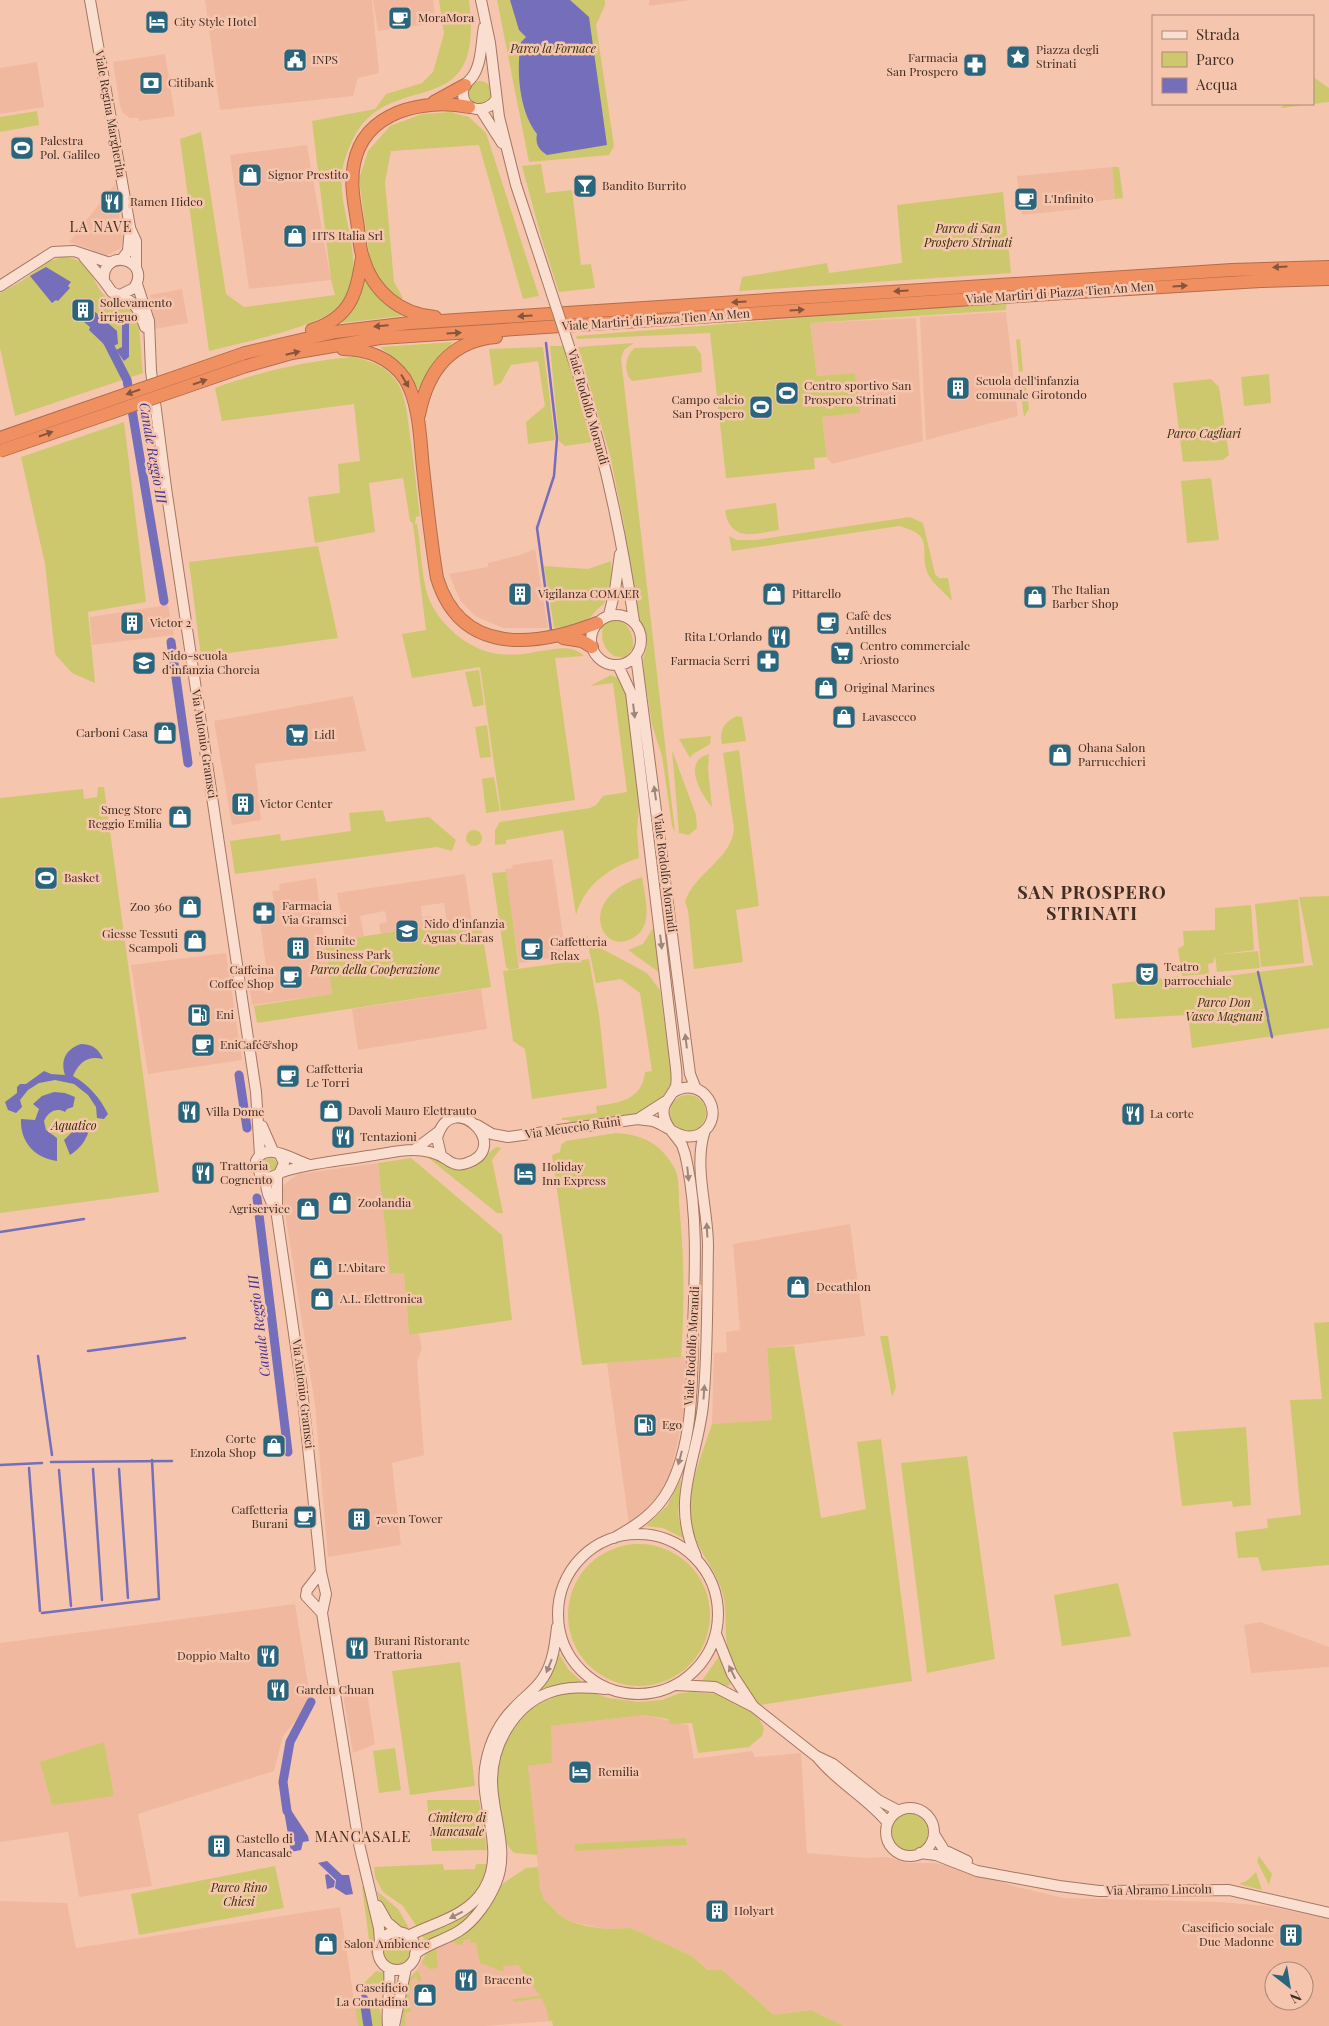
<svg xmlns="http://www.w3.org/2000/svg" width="1329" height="2026" font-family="'Playfair Display',serif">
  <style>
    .built { fill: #f0b99f; fill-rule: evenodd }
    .green { fill: #cdc86e }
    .water { fill: #756eba }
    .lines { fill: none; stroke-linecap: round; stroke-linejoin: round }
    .stream { stroke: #756eba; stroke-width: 2.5 }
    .canal { stroke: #756eba; stroke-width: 9 }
    .secondary-casing { stroke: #a47762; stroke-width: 12 }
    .highway-casing { stroke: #b26d4c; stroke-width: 14 }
    .secondary { stroke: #faded0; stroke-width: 10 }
    .highway { stroke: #f09061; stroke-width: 12 }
    .secondary-bridge-casing { stroke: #a47762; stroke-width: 12; stroke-linecap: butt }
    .highway-bridge-casing { stroke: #b26d4c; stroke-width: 14; stroke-linecap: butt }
    .secondary-bridge { stroke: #faded0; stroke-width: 10 }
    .highway-bridge { stroke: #f09061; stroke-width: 12 }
    .oneway { fill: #86553c }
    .oneway2 { fill: #9d867a }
    .labels { text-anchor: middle; stroke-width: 5; stroke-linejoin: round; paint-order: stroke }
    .poi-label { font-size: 12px; fill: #402d24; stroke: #f6c5ae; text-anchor: start }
    .park-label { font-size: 12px; font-style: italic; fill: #312f05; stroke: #f6c5ae }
    .street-label { font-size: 12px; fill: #402d24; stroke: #f6c5ae }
    .neighbourhood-label { font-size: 14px; letter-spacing: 1px; fill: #402d24; stroke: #f6c5ae }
    .water-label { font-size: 14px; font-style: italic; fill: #44338f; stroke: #f6c5ae }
    .quarter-label { font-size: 15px; letter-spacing: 1px; fill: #402d24; stroke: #f6c5ae }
    .district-label { font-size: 18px; font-weight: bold; letter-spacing: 1px; fill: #402d24; stroke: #f6c5ae }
  </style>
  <rect width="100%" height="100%" fill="#f6c5ae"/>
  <path class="built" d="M205 0H372L379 73 358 78 353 96 220 110Z
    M373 0H433L436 23 378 31Z
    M649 0H691L649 6Z
    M165 54 175 116 139 121 138 118H130L123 113 120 106 113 62Z
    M37 62 44 107 0 114V68Z
    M307 145 331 280 249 289 230 155Z
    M1112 167 1115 199 1086 203 1080 209 1022 215 1017 176Z
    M115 184 123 241 121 248 106 256 100 255 90 249 69 242Z
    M182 289 188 323 155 329 150 295Z
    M1006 312 1018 416 926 440 920 317Z
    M916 318 923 441 832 464 827 457 822 417 859 413 855 373 817 376 810 323Z
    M535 549 548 628H503L475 616 460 600 449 574 488 567V563L520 555Z
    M168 605 174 635 92 645 90 617Z
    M353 696 366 751 255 764 261 820 232 825 214 721Z
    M552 859 566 956 519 963 505 869 513 868 512 865Z
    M465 874 472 920 447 923 444 903 421 906 422 917 431 916 435 938 383 949 379 924 387 922 385 911 360 916 364 936 345 939 337 893Z
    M316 878 332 994 252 1005 248 979 267 975 258 905 274 902 272 891 280 890 279 884Z
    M226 953 242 1060 148 1074 131 965Z
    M481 989 487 1029 358 1050 352 1009Z
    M378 1163 390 1274 404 1273 409 1335 419 1334 422 1348 417 1362 424 1455 392 1463 401 1545 328 1557 315 1405 281 1187 298 1174Z
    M850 1224 865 1336 767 1348 772 1420 712 1424 714 1353 727 1352 726 1332 740 1330 733 1244Z
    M687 1356 684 1414 671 1472 655 1504 629 1525 607 1363Z
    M295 1604 311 1702 283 1736 274 1771 138 1814 152 1886 79 1897 68 1832 0 1842V1643Z
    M1260 1622 1329 1647V1667L1251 1673 1244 1625Z
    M366 1685 375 1744 353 1753 342 1689Z
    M644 1715 688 1725 694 1759 752 1751 755 1757 801 1753 807 1853 866 1858 887 1857 908 1863H934L951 1866 1017 1887 1064 1898 1219 1902 1267 1906 1329 1919V2026H844L811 2010 774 2015 722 1970H709L692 1956 631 1928 607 1929 571 1922 559 1915 544 1899 540 1889 528 1766 552 1763 550 1726ZM1274 1971H1304V2001H1274Z
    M0 1901 67 1903 76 1948 340 1907 358 2026H0Z
    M468 1929 512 1950 549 2001 552 2021 485 2026H400L409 1979 417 1970 429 1947Z"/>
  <path class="green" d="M439 0H469C486 129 389 65 353 139 349 148 343 162 342 172 337 213 369 263 343 302 326 327 241 342 209 351L180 139 201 132 226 294 244 307 335 295 331 280 312 121 375 109 386 94 422 83 433 72 444 34Z
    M497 0H605V5L596 25 614 146 609 155 529 162Z
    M1313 77 1329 88V102L1281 108 1284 104H1313Z
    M468 93a12 12 0 1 1 24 0a12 12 0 1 1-24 0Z
    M37 111 39 125 0 132V117Z
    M451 112 469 117 486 133 539 296 523 299 479 145 391 151 385 182 394 282 403 298 395 301 380 284 370 262 359 179 368 151 390 126 422 114Z
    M541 164 546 193 572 190 581 265 591 264 595 288 559 292 542 240 522 166Z
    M1112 167H1119L1123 198 1115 199Z
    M1003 192 1011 273 739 291 742 277 827 263 829 273 902 263 897 205Z
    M63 257C99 260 88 284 108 298 118 304 131 303 136 316 141 328 141 358 143 373L15 416 0 348V293L22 281 47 262Z
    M364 276 401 312V316L342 323 340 322C353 307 361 296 364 276Z
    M1007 301 1006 310 810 323 817 376 855 373 860 413 822 417 827 457 814 458 815 469 729 478H726L710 333 577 339 576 336Z
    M1020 339 1023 371 1019 372 1016 340Z
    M453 342 429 369 420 388H417L408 371 380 347Z
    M634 343 624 350 621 358 675 832 672 826 662 756 652 725 644 673 643 660 647 646 646 633 636 615 624 524 610 455 578 347Z
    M550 346H564L592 442 565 446 559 441Z
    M695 346 701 354 702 372 632 381C623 373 625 355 635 348Z
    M543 347 555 440 528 444 526 422 545 406 538 361 511 365 501 383 494 386 489 349Z
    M352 357C406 367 405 396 411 442 414 467 417 491 420 516L416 517 415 524H417C421 545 421 575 428 596 438 624 469 651 499 654 513 656 526 654 540 651 556 649 572 644 584 656L555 658 575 800 501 811 480 667 412 678 402 634 426 630 413 524 410 521 403 478 369 483 375 532 315 543 308 497 340 493 338 464 360 461 354 404 222 421 215 388C259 372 306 361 352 357Z
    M1269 374 1271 403 1244 406 1241 377Z
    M1025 378 1029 409 1024 417 1019 379Z
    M1211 379 1219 387 1229 455 1223 460 1183 462 1173 383Z
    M124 422 146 602 88 612 95 683 72 673 55 654 45 564 21 457Z
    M1211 478 1219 540 1187 543 1181 481Z
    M776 503 779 530C755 534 730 543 725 510Z
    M910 517 923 523 935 574 939 578H948L952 601C945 593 932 583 928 574 918 549 937 536 899 526L732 551 729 536 737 540H755Z
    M318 546 338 638 201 657 189 562Z
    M611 561 612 576 604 604C597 608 595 613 589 618 581 626 565 627 554 628L544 566 588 569Z
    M615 619C629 623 634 634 633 648L625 658 614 656C602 648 600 636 604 623Z
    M479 670 484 705 473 707 465 672Z
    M611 675 623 680 627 694 639 805 637 831 639 858C610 867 585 884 576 915L563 830 506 840V844L495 845V830L500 822 590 808 596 805 603 796 627 792 613 683 590 686Z
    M737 716 742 717 746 741 722 744C719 730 724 722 737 716Z
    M487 725 491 757 480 758 475 727Z
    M711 736 710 744 693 754 690 758 679 739Z
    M672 750 696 815 697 828 689 835 679 833Z
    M739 750 759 906 736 910 743 962 694 969 688 910 685 902C694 873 731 860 734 829L723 753Z
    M709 754 708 769 712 807C700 793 682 761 709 754Z
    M494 777 500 811 486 813 482 779Z
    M98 787H104L159 1192 0 1213V798L83 789 84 799 97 797Z
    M383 810 386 822 429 817 456 840 452 851 437 847 235 874 230 841 280 834 281 841 351 831 349 813Z
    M466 838a8 8 0 1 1 16 0a8 8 0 1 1-16 0Z
    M506 872 519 968 509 970 506 967 492 873Z
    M642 877C644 890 648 906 646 919 645 927 640 934 633 938 601 957 575 898 642 877Z
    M1329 896V1028L1192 1048 1188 1015 1115 1019 1112 984 1138 981 1139 985 1145 984V980L1179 976 1180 982 1313 965 1299 897Z
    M1298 899 1304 963 1261 967 1255 904Z
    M1251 905 1254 950 1215 955 1258 951 1260 968 1217 972 1215 956 1213 963 1208 964 1209 974 1182 976 1178 949 1184 945 1183 931 1215 930V908Z
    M480 919 491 987 257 1023 254 1006 332 994 325 942Z
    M653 928 660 973 628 950 643 944Z
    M586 935 595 945 647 973 660 990 672 1079 671 1084 657 1105 643 1113 573 1124 568 1120H562V1118L597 1113 596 1106C619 1103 642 1100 645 1072L652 1071 640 993 621 979 596 983Z
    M589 959 599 1014 607 1088 532 1099 525 1049 513 1041 503 971Z
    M670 1113a18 18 0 1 1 36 0a18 18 0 1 1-36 0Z
    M616 1133C643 1135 661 1143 675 1169 679 1177 679 1193 679 1203 684 1253 685 1306 681 1357L582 1365 552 1155 560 1152 561 1145 566 1141Z
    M497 1147 501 1148 492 1160 503 1213H497L426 1156C442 1160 460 1178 477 1165 484 1159 488 1152 497 1147Z
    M263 1165a7 7 0 1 1 14 0a7 7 0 1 1-14 0Z
    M411 1158 502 1235 512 1320 409 1335 404 1273 390 1274 378 1163Z
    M1329 1322V1565L1262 1571 1258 1557 1238 1558 1235 1532 1268 1528 1267 1519 1301 1515 1290 1400 1322 1399 1314 1323Z
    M880 1336H888L896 1387 892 1397Z
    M794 1346 821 1518 866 1509 857 1442 881 1439 912 1681 760 1705C741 1690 726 1659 726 1634 725 1617 727 1602 720 1586 710 1559 691 1544 690 1513 689 1483 703 1452 712 1424L772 1420 767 1348Z
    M1246 1427 1251 1505 1233 1507 1232 1501 1182 1506 1173 1432Z
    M967 1456 995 1659 927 1673 901 1463Z
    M681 1479 678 1516 685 1539 663 1528 646 1526 667 1506Z
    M568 1615a71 71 0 1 1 142 0a71 71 0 1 1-142 0Z
    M1118 1583 1131 1636 1062 1646 1054 1595Z
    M558 1652 568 1669 582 1682 561 1684 535 1695 550 1676Z
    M720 1655 731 1683 728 1686 701 1682Z
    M460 1662 475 1786 410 1795 392 1671Z
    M571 1692 594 1693 608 1698 639 1702 662 1700 680 1693 692 1692 717 1694 743 1704 759 1719 764 1728 762 1736 749 1747 698 1753 692 1723 670 1724 668 1719 644 1715 551 1726 552 1763 528 1766 538 1855 515 1853C503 1845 503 1829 500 1815 488 1755 507 1707 571 1692Z
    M104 1742 114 1796 52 1805 40 1762Z
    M395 1748 401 1790 379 1793 373 1751Z
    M427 1800H479L487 1850 432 1851Z
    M890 1832a19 19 0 1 1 38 0a19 19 0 1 1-38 0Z
    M686 1838 687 1845 575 1851V1844Z
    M1259 1856 1272 1874 1269 1885 1257 1861Z
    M443 1864 444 1870 475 1869 476 1864H491C482 1900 462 1908 431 1920 426 1922 422 1926 417 1927L403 1906 383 1892 375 1877 374 1867Z
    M275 1866 284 1908 139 1935 131 1894Z
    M538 1867 540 1889 544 1899 559 1915 571 1922 586 1926 607 1929 631 1928 692 1956 708 1970H722L774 2015 811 2010 844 2026H553L552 2021H549L546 2007 541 1998 513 2002V1999L540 1996 518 1965 503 1966 504 1972 480 1963 476 1943H471L470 1939 463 1940V1944L457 1945 455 1942 436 1945 438 1968 430 1969 422 1963 429 1947 489 1905 502 1884 526 1868Z
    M1256 1872 1262 1890 1239 1884 1248 1880Z
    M364 1885 373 1916 376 1937 371 1955 362 1887Z
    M490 1890 460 1926 426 1942 421 1934Z
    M377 1891 398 1909 409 1928C390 1928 381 1908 377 1891Z
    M382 1952a15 15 0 1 1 30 0a15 15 0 1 1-30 0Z
    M417 1970 422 1979 419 1982 416 1977 410 1981 412 1987 409 1993 411 2012 405 2013 406 2026H401L409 1979Z
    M376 1971 385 1973 387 1994 375 1988H359Z
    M371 2000 380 2010 383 2026H358L354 2001Z"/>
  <path class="water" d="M510 0H570L589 17 607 145 547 155C539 150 535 144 537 134 519 111 516 70 521 42L526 37 519 30Z
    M46 267 71 282 68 286 70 288 58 301 56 300 52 303 30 276Z
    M94 311 117 331 118 344 108 348 89 330 90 327 84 322Z
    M129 321V357L124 361 116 350 122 347V322Z
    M81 1044C92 1044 99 1049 103 1059 88 1055 79 1062 73 1076 89 1085 100 1098 108 1114L104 1119 97 1118 96 1107 88 1095 74 1084 55 1080 39 1083 28 1090 20 1100 22 1107 16 1113 8 1110 5 1102 17 1093V1087L20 1084H26L44 1071 51 1074 65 1075C60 1060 66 1049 81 1044Z
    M54 1092 65 1093 75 1097 73 1107 67 1109 65 1112C56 1107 48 1112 44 1121L46 1130 57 1138V1161C34 1158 20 1141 21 1119L35 1120 39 1109 33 1104 42 1096Z
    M73 1125 90 1126C88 1138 81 1148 70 1155L64 1140 72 1132Z
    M291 1810 308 1836 309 1841 303 1842 301 1850 291 1852 284 1811Z
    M327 1861 342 1875H349L353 1894 346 1895 335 1888 336 1880 318 1863Z
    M328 1874 335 1881 334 1887 327 1889 325 1875Z"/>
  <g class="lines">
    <path class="stream" d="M546 343 557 438 554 476 537 528 551 630
      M1258 972 1268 1017
      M1268 1019 1272 1037
      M0 1232 84 1219
      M88 1351 185 1338
      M38 1356 52 1455
      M51 1462 172 1461
      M0 1465 42 1463
      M29 1468 40 1611
      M93 1469 102 1600
      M119 1469 128 1598
      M59 1470 71 1606
      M42 1613 159 1599 152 1460"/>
    <path class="canal" d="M106 339 127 380 164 601
      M171 642 188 763
      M239 1075 247 1128
      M257 1198 288 1452
      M287 1811 283 1782 290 1742 311 1702
      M364 1999 368 2026"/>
    <g class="secondary-casing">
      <path id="secondary" d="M90 0 130 227 128 251 122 259
        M481 0 490 43 499 117 516 185 546 276
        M484 27C481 43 482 62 473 76 469 82 463 84 463 92 462 112 486 114 496 100
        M481 110 502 143
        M130 228 136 241V268
        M84 257 104 281
        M137 284 149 321 151 371 166 488 256 1092 260 1155
        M0 286 53 252 74 251 110 263
        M122 294 134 288C153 259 101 246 104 281L112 292C134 301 137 304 145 327
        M580 380C606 459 622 539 634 621
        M591 640a25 25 0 1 1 50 0a25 25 0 1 1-50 0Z
        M609 615 615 590 620 554
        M636 656 690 1074 696 1089
        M638 1119 666 1101
        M477 1125 492 1134 508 1137 638 1119C643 1120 648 1120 653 1121 669 1126 682 1143 700 1134 729 1117 703 1072 672 1093
        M262 1126 273 1151
        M414 1150 438 1132
        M280 1155 284 1163 279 1174 269 1178 260 1174 256 1161C265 1141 292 1159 307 1164
        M282 1172C310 1163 339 1161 368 1156 383 1154 399 1150 413 1150 425 1150 437 1153 446 1159 452 1164 460 1166 467 1163 514 1147 451 1086 437 1138L441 1155
        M264 1177 268 1194 275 1211
        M277 1177V1216L302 1389 321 1572 326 1594 322 1613 359 1844 379 1928 380 1942
        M558 1614a80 80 0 1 1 160 0a80 80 0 1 1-160 0Z
        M614 1538C637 1525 656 1513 669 1489 694 1442 692 1381 693 1329 695 1274 698 1217 687 1163 686 1157 684 1150 682 1145 676 1135 666 1128 664 1116 661 1103 672 1097 676 1086 678 1076 675 1062 674 1052L631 693 618 665
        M696 1556C670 1500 697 1461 703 1405 708 1352 707 1299 708 1246 708 1208 693 1166 705 1130
        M321 1572 307 1590 306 1596 322 1613
        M716 1634 732 1674 753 1706
        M676 1685 715 1687 754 1707 816 1756 833 1764 878 1800 899 1811
        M818 1758C838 1783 868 1798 888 1823
        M886 1832a24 24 0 1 1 48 0a24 24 0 1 1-48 0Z
        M934 1834 944 1850 967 1861
        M920 1853 936 1855 977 1871 1059 1886 1099 1891 1229 1890 1329 1913
        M378 1906 387 1922 399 1932
        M378 1951a19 19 0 1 1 38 0a19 19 0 1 1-38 0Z
        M408 1936C435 1922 467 1917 484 1889 508 1850 477 1803 486 1762 490 1742 500 1722 514 1708 523 1698 535 1690 543 1678 553 1663 555 1645 557 1627
        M415 1954C429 1943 445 1940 459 1931 475 1921 489 1900 496 1883 510 1850 492 1815 492 1781 492 1745 514 1706 548 1693 567 1686 586 1687 605 1689
        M388 2026C386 2006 391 1988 389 1969
        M394 2026 406 1968"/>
    </g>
    <g class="highway-casing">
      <path id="highway" d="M434 102 465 85
        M435 317C400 314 373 292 363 258 359 247 359 233 357 221 354 202 350 183 354 164 364 111 424 98 469 107
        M312 330C351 317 356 295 362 258
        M343 349C367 349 391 358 405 379 420 404 420 440 423 468 427 505 431 542 437 578 461 656 535 647 597 623
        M245 353 335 332 410 323 1232 270 1329 267
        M246 366 292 353 380 338 1079 292 1261 281 1329 279
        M419 415C427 373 449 341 496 337
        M563 638 582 641 592 647"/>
    </g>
    <use href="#secondary" class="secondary"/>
    <use href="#highway" class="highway"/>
    <g class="secondary-bridge-casing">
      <path id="secondary-bridge" d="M546 276 580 380"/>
    </g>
    <g class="highway-bridge-casing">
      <path id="highway-bridge" d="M0 438 245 353
        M0 451 246 366"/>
    </g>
    <use href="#secondary-bridge" class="secondary-bridge"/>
    <use href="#highway-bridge" class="highway-bridge"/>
  </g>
  <defs><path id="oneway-solid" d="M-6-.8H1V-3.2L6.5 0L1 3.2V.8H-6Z" transform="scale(1.25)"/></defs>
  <g class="oneway">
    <use href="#oneway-solid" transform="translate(1280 267) rotate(177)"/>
    <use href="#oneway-solid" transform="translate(1180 286) rotate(-3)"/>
    <use href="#oneway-solid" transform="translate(901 291) rotate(176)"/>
    <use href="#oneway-solid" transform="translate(739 302) rotate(176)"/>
    <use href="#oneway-solid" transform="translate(797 310) rotate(-4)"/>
    <use href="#oneway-solid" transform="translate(525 316) rotate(176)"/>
    <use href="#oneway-solid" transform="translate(381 326) rotate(175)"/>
    <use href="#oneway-solid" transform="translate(454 333) rotate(-4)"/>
    <use href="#oneway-solid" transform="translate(293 353) rotate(-13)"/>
    <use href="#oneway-solid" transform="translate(405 381) rotate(59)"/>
    <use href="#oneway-solid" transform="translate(200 382) rotate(-19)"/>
    <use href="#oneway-solid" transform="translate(133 392) rotate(161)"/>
    <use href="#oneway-solid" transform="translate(46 434) rotate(-19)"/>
  </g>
  <g class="oneway2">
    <use href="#oneway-solid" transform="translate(634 711) rotate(83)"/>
    <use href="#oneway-solid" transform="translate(655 793) rotate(-98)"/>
    <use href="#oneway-solid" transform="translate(661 942) rotate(83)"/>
    <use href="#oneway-solid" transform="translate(686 1041) rotate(-97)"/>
    <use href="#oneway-solid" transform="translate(688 1174) rotate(84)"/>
    <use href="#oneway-solid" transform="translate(707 1230) rotate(-93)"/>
    <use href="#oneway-solid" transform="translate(704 1392) rotate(-86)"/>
    <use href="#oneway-solid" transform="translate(680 1458) rotate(105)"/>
    <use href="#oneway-solid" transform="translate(549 1666) rotate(112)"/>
    <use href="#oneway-solid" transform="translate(732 1672) rotate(-116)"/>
    <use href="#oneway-solid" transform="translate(456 1915) rotate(153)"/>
  </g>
  <defs>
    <g id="cafe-square" transform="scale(1.25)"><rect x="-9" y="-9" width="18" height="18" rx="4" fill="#29667d" stroke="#f6c5ae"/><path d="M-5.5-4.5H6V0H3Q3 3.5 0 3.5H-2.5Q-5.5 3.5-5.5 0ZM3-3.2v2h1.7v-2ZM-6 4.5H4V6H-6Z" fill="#fff"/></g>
    <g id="hotel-square" transform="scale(1.25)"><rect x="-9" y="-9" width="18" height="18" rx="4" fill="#29667d" stroke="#f6c5ae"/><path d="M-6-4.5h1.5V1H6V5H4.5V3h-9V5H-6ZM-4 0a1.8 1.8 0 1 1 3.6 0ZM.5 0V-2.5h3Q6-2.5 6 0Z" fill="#fff"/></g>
    <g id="sight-square" transform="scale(1.25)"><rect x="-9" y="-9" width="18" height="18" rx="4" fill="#29667d" stroke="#f6c5ae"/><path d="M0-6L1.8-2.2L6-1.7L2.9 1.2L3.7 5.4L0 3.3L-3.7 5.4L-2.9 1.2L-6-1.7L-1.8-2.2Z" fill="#fff"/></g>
    <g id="civic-square" transform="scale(1.25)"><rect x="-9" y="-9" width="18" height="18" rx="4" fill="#29667d" stroke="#f6c5ae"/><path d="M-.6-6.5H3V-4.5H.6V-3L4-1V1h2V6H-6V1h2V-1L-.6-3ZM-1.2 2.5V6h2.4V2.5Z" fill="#fff"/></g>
    <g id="pharmacy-square" transform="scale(1.25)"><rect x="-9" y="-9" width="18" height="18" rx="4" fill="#29667d" stroke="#f6c5ae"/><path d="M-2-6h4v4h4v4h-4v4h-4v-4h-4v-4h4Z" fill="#fff"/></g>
    <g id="bank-square" transform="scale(1.25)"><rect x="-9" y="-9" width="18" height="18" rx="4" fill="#29667d" stroke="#f6c5ae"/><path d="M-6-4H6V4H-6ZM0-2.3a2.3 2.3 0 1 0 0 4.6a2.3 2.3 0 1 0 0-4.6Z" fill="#fff"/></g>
    <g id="stadium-square" transform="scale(1.25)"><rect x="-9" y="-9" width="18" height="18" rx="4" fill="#29667d" stroke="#f6c5ae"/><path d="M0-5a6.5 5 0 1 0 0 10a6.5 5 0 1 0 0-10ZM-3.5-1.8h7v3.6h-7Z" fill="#fff"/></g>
    <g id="shop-square" transform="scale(1.25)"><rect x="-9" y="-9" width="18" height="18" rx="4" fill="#29667d" stroke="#f6c5ae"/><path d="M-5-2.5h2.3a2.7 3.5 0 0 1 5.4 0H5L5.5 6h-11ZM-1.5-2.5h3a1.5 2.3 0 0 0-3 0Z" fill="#fff"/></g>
    <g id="bar-square" transform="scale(1.25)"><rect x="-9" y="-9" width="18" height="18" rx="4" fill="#29667d" stroke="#f6c5ae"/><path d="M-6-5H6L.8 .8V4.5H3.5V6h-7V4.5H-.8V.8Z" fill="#fff"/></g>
    <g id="restaurant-square" transform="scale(1.25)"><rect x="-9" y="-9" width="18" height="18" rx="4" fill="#29667d" stroke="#f6c5ae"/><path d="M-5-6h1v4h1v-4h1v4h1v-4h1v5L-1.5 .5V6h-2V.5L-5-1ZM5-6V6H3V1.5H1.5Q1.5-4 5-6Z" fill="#fff"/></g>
    <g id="building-square" transform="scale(1.25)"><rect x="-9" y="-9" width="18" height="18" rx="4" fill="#29667d" stroke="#f6c5ae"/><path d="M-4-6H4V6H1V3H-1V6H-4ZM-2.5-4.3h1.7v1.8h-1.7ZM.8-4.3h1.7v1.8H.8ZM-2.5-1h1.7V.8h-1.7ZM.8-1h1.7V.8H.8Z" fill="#fff"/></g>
    <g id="supermarket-square" transform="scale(1.25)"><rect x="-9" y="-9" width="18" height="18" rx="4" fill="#29667d" stroke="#f6c5ae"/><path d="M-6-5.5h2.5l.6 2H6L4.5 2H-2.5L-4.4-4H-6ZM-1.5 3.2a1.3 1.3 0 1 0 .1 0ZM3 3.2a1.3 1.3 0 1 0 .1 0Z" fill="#fff"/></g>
    <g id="school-square" transform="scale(1.25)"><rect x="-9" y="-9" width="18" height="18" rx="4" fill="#29667d" stroke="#f6c5ae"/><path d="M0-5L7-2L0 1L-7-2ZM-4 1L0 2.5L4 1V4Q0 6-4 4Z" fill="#fff"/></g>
    <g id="theatre-square" transform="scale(1.25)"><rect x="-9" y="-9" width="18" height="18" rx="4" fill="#29667d" stroke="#f6c5ae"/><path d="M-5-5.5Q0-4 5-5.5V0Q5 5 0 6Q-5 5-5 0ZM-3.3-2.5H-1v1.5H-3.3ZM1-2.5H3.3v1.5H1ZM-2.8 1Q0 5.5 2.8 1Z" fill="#fff"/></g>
    <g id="fuel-square" transform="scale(1.25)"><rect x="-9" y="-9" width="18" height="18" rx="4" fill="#29667d" stroke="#f6c5ae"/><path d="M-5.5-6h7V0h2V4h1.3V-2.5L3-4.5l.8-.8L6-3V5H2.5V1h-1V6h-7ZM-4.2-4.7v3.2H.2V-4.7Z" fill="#fff"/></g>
  </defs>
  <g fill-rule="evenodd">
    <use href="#cafe-square" x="400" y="18"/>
    <use href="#hotel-square" x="157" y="22"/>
    <use href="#sight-square" x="1018" y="57"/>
    <use href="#civic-square" x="295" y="60"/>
    <use href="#pharmacy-square" x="975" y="65"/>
    <use href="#bank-square" x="151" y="83"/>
    <use href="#stadium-square" x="22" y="148"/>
    <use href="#shop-square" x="250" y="175"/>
    <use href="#bar-square" x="585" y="186"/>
    <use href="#cafe-square" x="1026" y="199"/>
    <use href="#restaurant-square" x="112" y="202"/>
    <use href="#shop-square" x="295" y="236"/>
    <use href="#building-square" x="83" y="310"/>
    <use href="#building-square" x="958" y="388"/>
    <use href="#stadium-square" x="787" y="393"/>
    <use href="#stadium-square" x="761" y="407"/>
    <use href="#building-square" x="520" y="594"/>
    <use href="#shop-square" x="774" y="594"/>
    <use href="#shop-square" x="1035" y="597"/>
    <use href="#building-square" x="132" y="623"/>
    <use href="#cafe-square" x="828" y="623"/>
    <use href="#restaurant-square" x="779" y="637"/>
    <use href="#supermarket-square" x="842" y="653"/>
    <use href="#pharmacy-square" x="768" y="661"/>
    <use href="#school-square" x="144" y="663"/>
    <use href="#shop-square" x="826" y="688"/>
    <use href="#shop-square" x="844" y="717"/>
    <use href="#shop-square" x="165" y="733"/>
    <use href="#supermarket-square" x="297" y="735"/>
    <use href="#shop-square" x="1060" y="755"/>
    <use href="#building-square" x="243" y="804"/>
    <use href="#shop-square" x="180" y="817"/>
    <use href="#stadium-square" x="46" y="878"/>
    <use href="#shop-square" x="190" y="907"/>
    <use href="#pharmacy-square" x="264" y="913"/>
    <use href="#school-square" x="407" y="931"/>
    <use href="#shop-square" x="195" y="941"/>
    <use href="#building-square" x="298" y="948"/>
    <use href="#cafe-square" x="532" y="949"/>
    <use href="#theatre-square" x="1147" y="974"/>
    <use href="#cafe-square" x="291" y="977"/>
    <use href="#fuel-square" x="199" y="1015"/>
    <use href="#cafe-square" x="203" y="1045"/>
    <use href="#cafe-square" x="288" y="1076"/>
    <use href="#shop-square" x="331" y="1111"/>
    <use href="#restaurant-square" x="189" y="1112"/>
    <use href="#restaurant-square" x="1133" y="1114"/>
    <use href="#restaurant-square" x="343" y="1137"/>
    <use href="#restaurant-square" x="203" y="1173"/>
    <use href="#hotel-square" x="525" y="1174"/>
    <use href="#shop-square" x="340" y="1203"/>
    <use href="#shop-square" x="308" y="1209"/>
    <use href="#shop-square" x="321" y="1268"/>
    <use href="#shop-square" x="798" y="1287"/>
    <use href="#shop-square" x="322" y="1299"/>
    <use href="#fuel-square" x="645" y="1425"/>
    <use href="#shop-square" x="274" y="1446"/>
    <use href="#cafe-square" x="305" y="1517"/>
    <use href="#building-square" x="359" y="1519"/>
    <use href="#restaurant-square" x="357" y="1648"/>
    <use href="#restaurant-square" x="268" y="1656"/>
    <use href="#restaurant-square" x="278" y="1690"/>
    <use href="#hotel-square" x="580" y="1772"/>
    <use href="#building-square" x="219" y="1846"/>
    <use href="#building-square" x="717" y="1911"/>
    <use href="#building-square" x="1291" y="1935"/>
    <use href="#shop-square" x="326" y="1944"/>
    <use href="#restaurant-square" x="466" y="1980"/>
    <use href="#shop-square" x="425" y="1995"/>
  </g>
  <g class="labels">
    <g class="poi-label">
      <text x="418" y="22">MoraMora</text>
      <text x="174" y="26">City Style Hotel</text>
      <text x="1036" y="54">Piazza degli<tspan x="1036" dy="14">Strinati</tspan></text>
      <text x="958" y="62" text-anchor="end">Farmacia<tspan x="958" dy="14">San Prospero</tspan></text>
      <text x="312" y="64">INPS</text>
      <text x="168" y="87">Citibank</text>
      <text x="40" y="145">Palestra<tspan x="40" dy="14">Pol. Galileo</tspan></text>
      <text x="268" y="179">Signor Prestito</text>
      <text x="602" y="190">Bandito Burrito</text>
      <text x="1044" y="203">L'Infinito</text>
      <text x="130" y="206">Ramen Hideo</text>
      <text x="312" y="240">HTS Italia Srl</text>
      <text x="100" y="307">Sollevamento<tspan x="100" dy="14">irriguo</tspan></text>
      <text x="976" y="385">Scuola dell'infanzia<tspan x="976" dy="14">comunale Girotondo</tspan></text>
      <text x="804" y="390">Centro sportivo San<tspan x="804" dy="14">Prospero Strinati</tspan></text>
      <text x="744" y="404" text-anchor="end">Campo calcio<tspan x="744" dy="14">San Prospero</tspan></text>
      <text x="1052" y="594">The Italian<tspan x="1052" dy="14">Barber Shop</tspan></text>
      <text x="538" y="598">Vigilanza COMAER</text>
      <text x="792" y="598">Pittarello</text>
      <text x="846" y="620">Cafè des<tspan x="846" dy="14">Antilles</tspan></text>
      <text x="150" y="627">Victor 2</text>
      <text x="762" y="641" text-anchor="end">Rita L'Orlando</text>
      <text x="860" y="650">Centro commerciale<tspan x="860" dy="14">Ariosto</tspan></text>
      <text x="162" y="660">Nido-scuola<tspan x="162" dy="14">d'infanzia Choreia</tspan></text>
      <text x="750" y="665" text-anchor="end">Farmacia Serri</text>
      <text x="844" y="692">Original Marines</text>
      <text x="862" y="721">Lavasecco</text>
      <text x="148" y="737" text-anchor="end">Carboni Casa</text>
      <text x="314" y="739">Lidl</text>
      <text x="1078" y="752">Ohana Salon<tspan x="1078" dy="14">Parrucchieri</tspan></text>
      <text x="260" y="808">Victor Center</text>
      <text x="162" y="814" text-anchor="end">Smeg Store<tspan x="162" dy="14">Reggio Emilia</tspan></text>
      <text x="64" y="882">Basket</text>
      <text x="282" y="910">Farmacia<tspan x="282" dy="14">Via Gramsci</tspan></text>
      <text x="172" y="911" text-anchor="end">Zoo 360</text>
      <text x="424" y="928">Nido d'infanzia<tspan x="424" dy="14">Aguas Claras</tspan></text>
      <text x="178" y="938" text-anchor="end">Giesse Tessuti<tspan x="178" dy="14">Scampoli</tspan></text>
      <text x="316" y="945">Riunite<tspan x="316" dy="14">Business Park</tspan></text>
      <text x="550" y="946">Caffetteria<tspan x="550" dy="14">Relax</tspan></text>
      <text x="1164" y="971">Teatro<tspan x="1164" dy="14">parrocchiale</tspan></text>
      <text x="274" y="974" text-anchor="end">Caffeina<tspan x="274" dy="14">Coffee Shop</tspan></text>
      <text x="216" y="1019">Eni</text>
      <text x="220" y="1049">EniCafé&amp;shop</text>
      <text x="306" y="1073">Caffetteria<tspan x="306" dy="14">Le Torri</tspan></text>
      <text x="348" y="1115">Davoli Mauro Elettrauto</text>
      <text x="206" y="1116">Villa Dome</text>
      <text x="1150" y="1118">La corte</text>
      <text x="360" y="1141">Tentazioni</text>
      <text x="220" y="1170">Trattoria<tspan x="220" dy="14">Cognento</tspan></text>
      <text x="542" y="1171">Holiday<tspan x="542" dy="14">Inn Express</tspan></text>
      <text x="358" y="1207">Zoolandia</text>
      <text x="290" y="1213" text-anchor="end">Agriservice</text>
      <text x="338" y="1272">L’Abitare</text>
      <text x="816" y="1291">Decathlon</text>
      <text x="340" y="1303">A.L. Elettronica</text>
      <text x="662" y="1429">Ego</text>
      <text x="256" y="1443" text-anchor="end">Corte<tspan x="256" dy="14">Enzola Shop</tspan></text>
      <text x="288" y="1514" text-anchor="end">Caffetteria<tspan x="288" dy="14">Burani</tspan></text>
      <text x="376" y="1523">7even Tower</text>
      <text x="374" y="1645">Burani Ristorante<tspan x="374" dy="14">Trattoria</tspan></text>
      <text x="250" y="1660" text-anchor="end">Doppio Malto</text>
      <text x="296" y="1694">Garden Chuan</text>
      <text x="598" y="1776">Remilia</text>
      <text x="236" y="1843">Castello di<tspan x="236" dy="14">Mancasale</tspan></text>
      <text x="734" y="1915">Holyart</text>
      <text x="1274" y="1932" text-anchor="end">Caseificio sociale<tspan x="1274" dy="14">Due Madonne</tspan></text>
      <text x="344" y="1948">Salon Ambience</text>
      <text x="484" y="1984">Bracente</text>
      <text x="408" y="1992" text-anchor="end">Caseificio<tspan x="408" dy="14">La Contadina</tspan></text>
    </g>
    <g class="park-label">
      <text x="553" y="53">Parco la Fornace</text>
      <text x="968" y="233">Parco di San<tspan x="968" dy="14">Prospero Strinati</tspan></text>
      <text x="1204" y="438">Parco Cagliari</text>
      <text x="375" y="974">Parco della Cooperazione</text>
      <text x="1224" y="1007">Parco Don<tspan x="1224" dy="14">Vasco Magnani</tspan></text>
      <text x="74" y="1130">Aquatico</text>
      <text x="457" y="1822">Cimitero di<tspan x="457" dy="14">Mancasale</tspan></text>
      <text x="239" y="1892">Parco Rino<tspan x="239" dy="14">Chiesi</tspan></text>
    </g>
    <g class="street-label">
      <text transform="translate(110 114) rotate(80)" y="4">Viale Regina Margherita</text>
      <text transform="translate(1060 293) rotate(-4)" y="4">Viale Martiri di Piazza Tien An Men</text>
      <text transform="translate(656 320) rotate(-4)" y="4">Viale Martiri di Piazza Tien An Men</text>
      <text transform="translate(588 407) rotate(74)" y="4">Viale Rodolfo Morandi</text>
      <text transform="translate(204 744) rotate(81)" y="4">Via Antonio Gramsci</text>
      <text transform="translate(665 873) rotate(83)" y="4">Viale Rodolfo Morandi</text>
      <text transform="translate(573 1128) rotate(-8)" y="4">Via Meuccio Ruini</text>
      <text transform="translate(692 1346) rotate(-87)" y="4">Viale Rodolfo Morandi</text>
      <text transform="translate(303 1394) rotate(83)" y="4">Via Antonio Gramsci</text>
      <text transform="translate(1159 1890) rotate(-1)" y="4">Via Abramo Lincoln</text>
    </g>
    <g class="neighbourhood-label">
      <text x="101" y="232">LA NAVE</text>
    </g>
    <g class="water-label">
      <text transform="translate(153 453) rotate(80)" y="5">Canale Reggio III</text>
      <text transform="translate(259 1326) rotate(-97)" y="5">Canale Reggio III</text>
    </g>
    <g class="quarter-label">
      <text x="363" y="1842">MANCASALE</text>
    </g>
    <g class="district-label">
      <text x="1092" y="899">SAN PROSPERO<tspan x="1092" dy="21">STRINATI</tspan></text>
    </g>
  </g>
  <rect x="1152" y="15" width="162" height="90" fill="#f6c5ae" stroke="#ad8877"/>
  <rect x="1162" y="31" width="25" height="8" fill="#faded0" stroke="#ad8877"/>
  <text x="1196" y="40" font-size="15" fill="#402d24">Strada</text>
  <rect x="1162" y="52" width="25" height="15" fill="#cdc86e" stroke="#ad8877"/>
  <text x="1196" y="65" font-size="15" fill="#402d24">Parco</text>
  <rect x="1162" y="78" width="25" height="15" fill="#756eba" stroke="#ad8877"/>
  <text x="1196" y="90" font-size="15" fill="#402d24">Acqua</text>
  <g transform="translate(1289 1986) rotate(149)"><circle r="24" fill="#f6c5ae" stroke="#ad8877"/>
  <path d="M0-4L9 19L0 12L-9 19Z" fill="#29667d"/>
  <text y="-8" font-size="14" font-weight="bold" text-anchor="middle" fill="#402d24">N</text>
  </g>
</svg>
